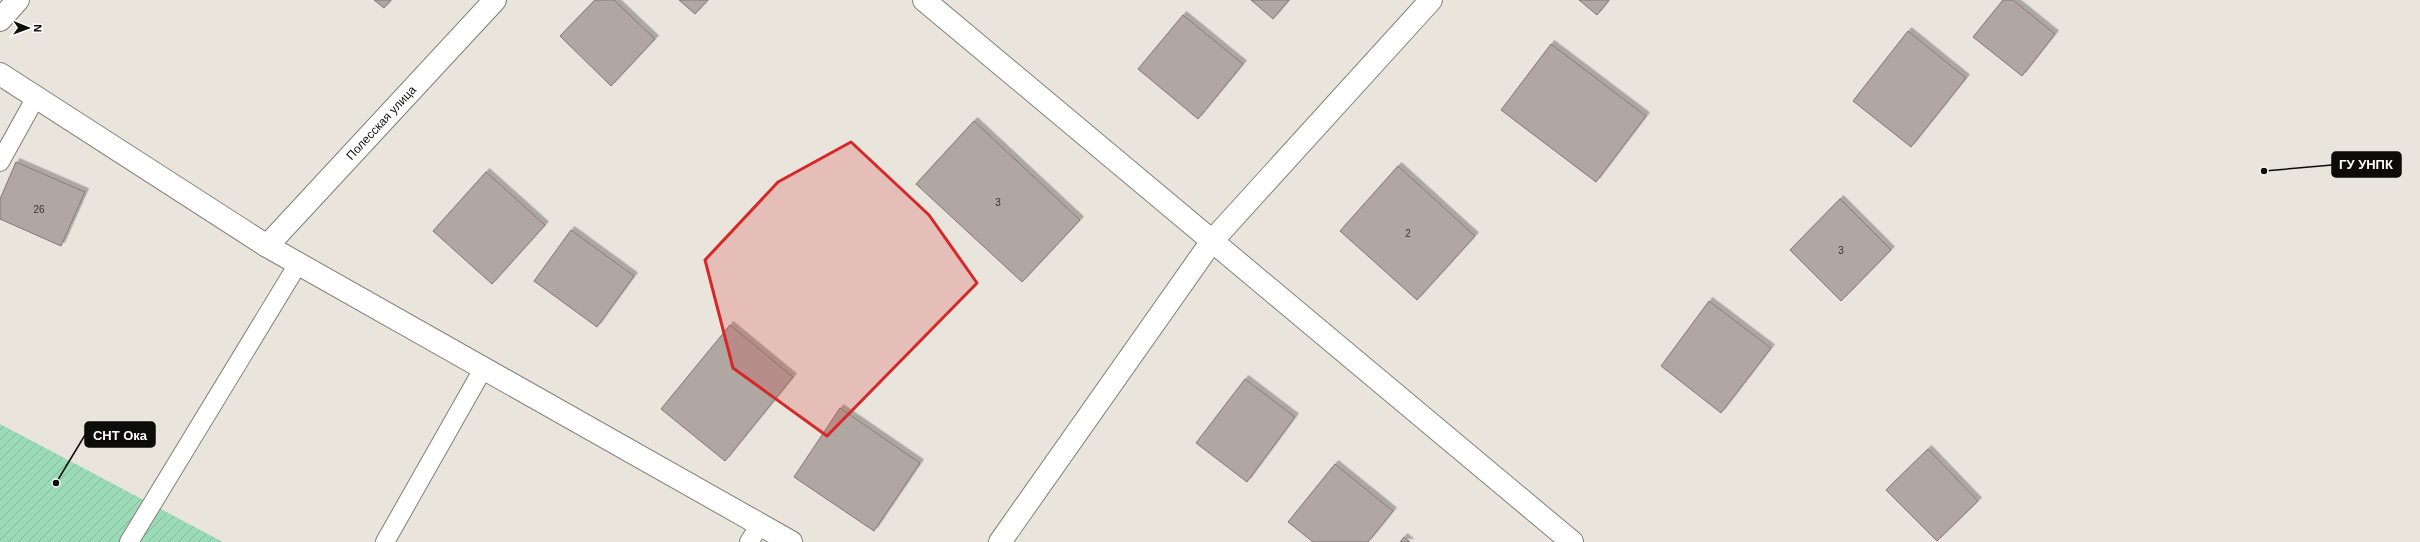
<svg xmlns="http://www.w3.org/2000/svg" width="2420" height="542" font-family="Helvetica,sans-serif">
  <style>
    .garden { fill: url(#garden-furrows) }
    .building { fill: #b0a7a2; stroke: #817874; filter: url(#shadow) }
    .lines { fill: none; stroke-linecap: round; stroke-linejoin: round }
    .lane-casing { stroke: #837f77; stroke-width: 20 }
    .street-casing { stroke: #837f77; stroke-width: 24 }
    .lane { stroke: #fff; stroke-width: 18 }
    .street { stroke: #fff; stroke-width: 22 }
    .marked { fill: #d62828; fill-opacity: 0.2; stroke: #d62828; stroke-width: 3; stroke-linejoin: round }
    .labels { text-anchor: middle; stroke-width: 3.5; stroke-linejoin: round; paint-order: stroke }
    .number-label { font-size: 10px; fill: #36332f }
    .street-label { font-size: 12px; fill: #0d0c09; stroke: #fff }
    .leader { fill: none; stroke: #0d0c09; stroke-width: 1.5 }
    .callout-dot { fill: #0d0c09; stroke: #fff; stroke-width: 1.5 }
    .callout { fill: #0d0c09; stroke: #0d0c09; stroke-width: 1.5 }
    .callout-label { font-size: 13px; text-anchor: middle; font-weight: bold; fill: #fff }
  </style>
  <defs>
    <pattern id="garden-furrows" width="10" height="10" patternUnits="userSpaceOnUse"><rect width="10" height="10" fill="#9adab6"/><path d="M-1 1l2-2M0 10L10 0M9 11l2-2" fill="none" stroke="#84ba9b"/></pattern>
    <filter id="shadow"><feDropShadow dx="3.5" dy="-3.5" stdDeviation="0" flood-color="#0004"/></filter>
  </defs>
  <rect width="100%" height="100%" fill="#e9e4dc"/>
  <path class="garden" d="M0 424 223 542H0Z"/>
  <path class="building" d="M374 0H391L384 8Z
    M595 0H614L655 39 611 86 560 36Z
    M679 0H708L695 14Z
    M1251 0H1289L1273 19Z
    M1579 0H1609L1597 15Z
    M2003 0H2013L2055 34 2022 76 1973 37Z
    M1183 15 1243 64 1198 119 1138 69Z
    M1908 31 1966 78 1911 147 1853 101Z
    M1551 44 1646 116 1596 182 1501 110Z
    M974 121 1080 220 1022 282 916 184Z
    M16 162 85 192 61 246 0 219V199Z
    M1398 166 1475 236 1417 300 1340 231Z
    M486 172 545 225 492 284 433 231Z
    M1840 199 1891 250 1841 301 1790 250Z
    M571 230 634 276 597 327 534 281Z
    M1709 301 1771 348 1721 413 1661 366Z
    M730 325 793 377 725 461 661 409Z
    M1245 379 1295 417 1247 482 1196 443Z
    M840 408 920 463 874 531 794 477Z
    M1928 449 1978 501 1937 541 1886 490Z
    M1335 464 1393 511 1368 542H1313L1288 522Z
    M1404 537 1410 542H1400Z"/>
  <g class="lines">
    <g class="lane-casing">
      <path id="lane" d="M0 162 36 97
        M129 542 298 264
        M385 542 483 369
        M749 542 760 525"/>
    </g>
    <g class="street-casing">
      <g id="street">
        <path d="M924 0 1572 542"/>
        <path d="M0 20 18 0"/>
        <path d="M0 74 267 246 791 542"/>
        <path id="s1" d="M267 246 495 0"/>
        <path d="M1000 542 1212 241 1431 0"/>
      </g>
    </g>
    <use href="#lane" class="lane"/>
    <use href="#street" class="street"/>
  </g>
  <path class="marked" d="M851 142 929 215 977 283 827 436 733 368 705 260 778 182Z"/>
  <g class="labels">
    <g class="number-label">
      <text x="998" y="206">3</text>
      <text x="39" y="213">26</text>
      <text x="1408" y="237">2</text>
      <text x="1841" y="254">3</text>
    </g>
    <g class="street-label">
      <text dy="4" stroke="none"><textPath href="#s1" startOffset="168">Полесская улица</textPath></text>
    </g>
  </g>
  <path class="leader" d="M2264 171L2332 165M56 483L85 435"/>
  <g class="callout-dot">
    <circle cx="2264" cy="171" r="4"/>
    <circle cx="56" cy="483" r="4"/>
  </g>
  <g class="callout">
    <rect x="2332" y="152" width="69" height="25" rx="4"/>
    <rect x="85" y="422" width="70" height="25" rx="4"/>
  </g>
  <g class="callout-label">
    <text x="2366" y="169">ГУ УНПК</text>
    <text x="120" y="440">СНТ Ока</text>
  </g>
  <g transform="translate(28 28) rotate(91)" stroke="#ffffff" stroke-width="3" paint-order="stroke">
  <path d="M0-3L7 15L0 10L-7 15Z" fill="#0d0c09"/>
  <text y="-6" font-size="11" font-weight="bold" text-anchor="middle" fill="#0d0c09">N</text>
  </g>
</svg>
